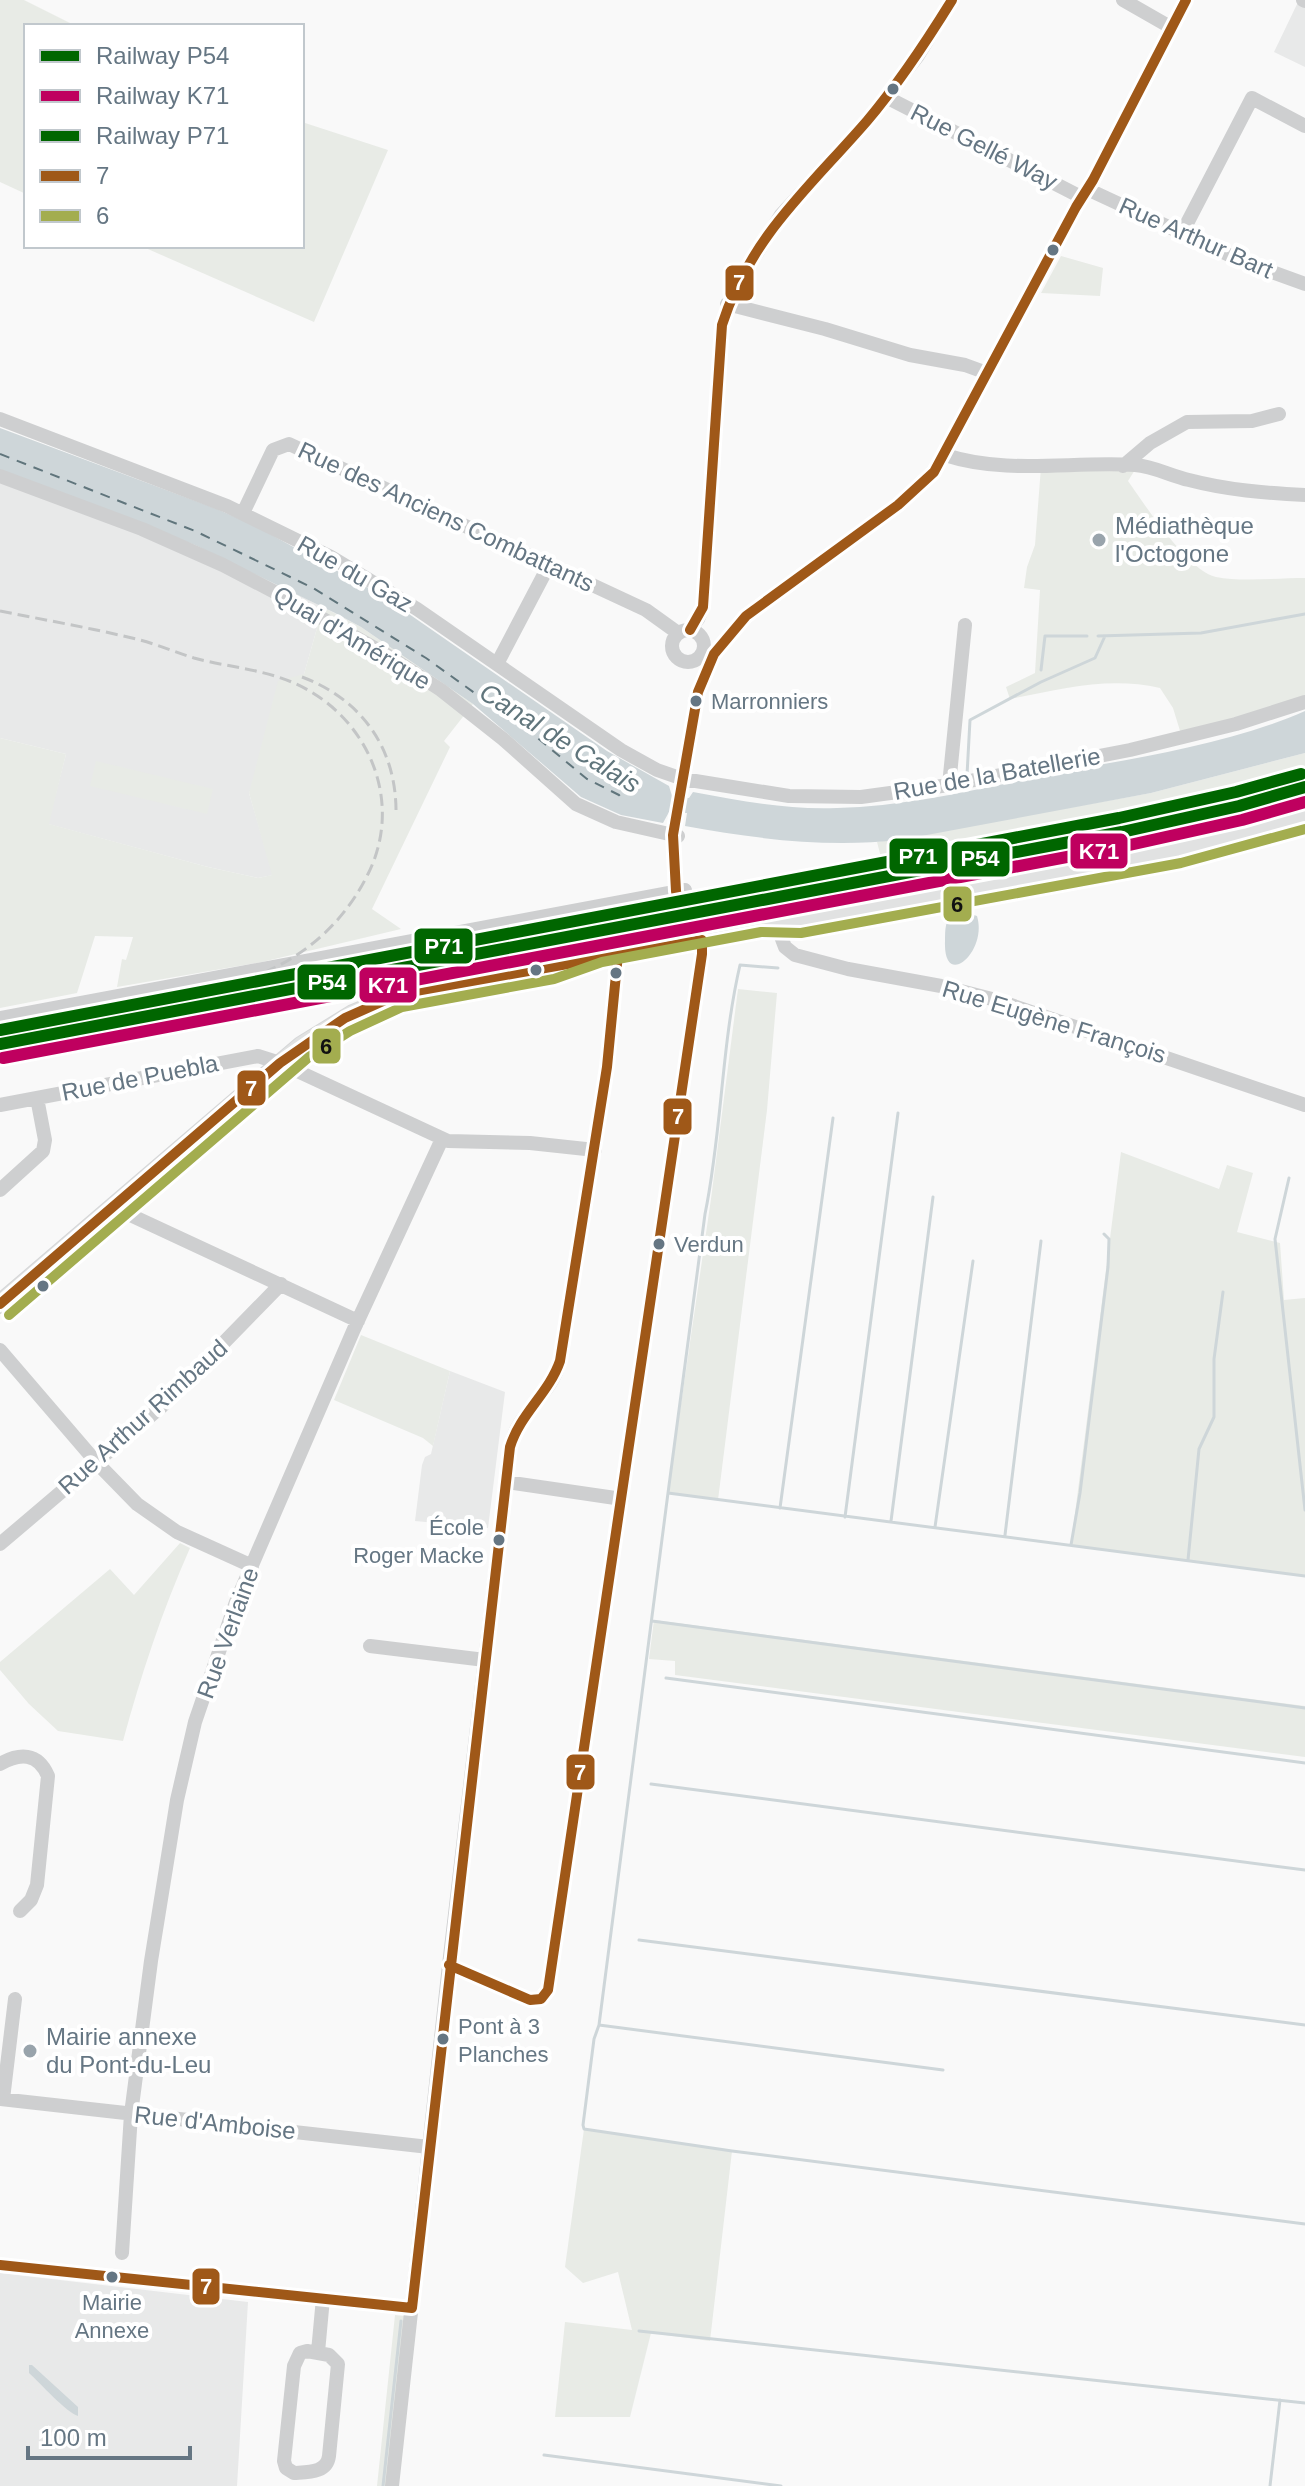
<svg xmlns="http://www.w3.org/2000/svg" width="1305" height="2486" font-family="Helvetica,sans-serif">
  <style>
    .built { fill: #e8e9e9 }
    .green { fill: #e8ebe6 }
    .water { fill: #ced6d9 }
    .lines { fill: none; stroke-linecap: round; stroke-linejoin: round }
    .stream { stroke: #ced6d9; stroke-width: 3 }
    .ferry { stroke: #60757c; stroke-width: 2; stroke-dasharray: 10 8; stroke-linecap: butt }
    .major-casing { stroke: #d5d6d7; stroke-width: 20 }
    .minor { stroke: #cecfd0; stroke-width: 14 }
    .major { stroke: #e1e2e2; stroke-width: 18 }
    .rail { stroke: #c3c5c6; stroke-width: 3; stroke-dasharray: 12 6; stroke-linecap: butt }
    .bus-1-casing { stroke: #fff; stroke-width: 16 }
    .bus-2-casing { stroke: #fff; stroke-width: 16 }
    .bus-1 { stroke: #9f5818; stroke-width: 10 }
    .bus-2 { stroke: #a3ad4f; stroke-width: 10 }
    .rail-1-casing { stroke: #fff; stroke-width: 18 }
    .rail-2-casing { stroke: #fff; stroke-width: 18 }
    .rail-3-casing { stroke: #fff; stroke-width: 18 }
    .rail-1 { stroke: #060; stroke-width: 12 }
    .rail-2 { stroke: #bf005f; stroke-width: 12 }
    .rail-3 { stroke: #060; stroke-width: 12 }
    .bus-dot { fill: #657683; stroke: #fff; stroke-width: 3 }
    .poi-dot { fill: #99a4ac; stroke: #fff; stroke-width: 3 }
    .labels { text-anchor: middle; stroke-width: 8; stroke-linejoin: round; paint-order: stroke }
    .bus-label { font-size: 22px; fill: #657683; stroke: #fff; text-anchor: start }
    .street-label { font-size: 24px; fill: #657683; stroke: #fff }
    .poi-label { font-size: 24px; fill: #657683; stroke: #fff; text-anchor: start }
    .water-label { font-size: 26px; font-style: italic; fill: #60757c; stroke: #fff }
    .line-badge { stroke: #fff; stroke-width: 3 }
    .badge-label { font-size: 22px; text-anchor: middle; font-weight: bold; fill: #fff }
    .pale-badge-label { font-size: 22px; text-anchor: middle; font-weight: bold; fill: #111 }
  </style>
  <rect width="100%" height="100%" fill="#f9f9f9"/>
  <path class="built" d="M1299 0H1305V67L1274 52Z
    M0 471 195 545 323 607 304 674 249 793 273 875 258 878 208 867 48 824 66 754 0 738Z
    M450 1371 505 1392 488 1528 415 1521 422 1465 425 1457 431 1454Z
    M0 2273 248 2302 237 2486H0Z"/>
  <path class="green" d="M0 0H24L76 26H26V194L0 182Z
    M302 122 388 150 314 322 141 246H302Z
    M1061 256 1103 268 1100 296 1041 293Z
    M1138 465 1128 481C1145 505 1188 571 1216 577 1240 582 1280 578 1305 578V697L1181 734 1173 708 1160 688C1109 676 1061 689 1010 699L1006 687 1035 673 1040 590 1024 588 1027 567 1035 545 1041 467Z
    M323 607 361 627 473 704 444 741 450 747 372 909 401 929 262 962 117 987 122 959 126 960 133 937 95 936 77 993 0 1008V738L66 754 49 824 208 867 258 878 272 875 249 793 278 681 304 674Z
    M1305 753V773L1134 819 1089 822 882 861 877 842 1151 793Z
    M96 761 213 789 207 814 90 786Z
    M1305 793V808C1139 857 968 877 799 909L764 910 763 905 1158 832Z
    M476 935 478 943 0 1032V1024Z
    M481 958 484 971 376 994 364 988 0 1060V1049Z
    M738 989 777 993 767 1110 718 1500 668 1493 711 1199Z
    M1121 1152 1219 1189 1227 1165 1253 1173 1237 1232 1280 1243 1284 1300 1305 1298V1576L1071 1545Z
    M361 1335 450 1371 433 1446 423 1438 334 1400Z
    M180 1543 190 1548C162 1611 141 1675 123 1741L58 1731 29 1704 0 1670V1662L110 1569 134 1595Z
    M654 1620 1305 1706V1757L675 1675V1661L649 1659Z
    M584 2129 732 2151 710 2341 651 2333 630 2417H555L565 2322 632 2330 618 2272 583 2283 565 2267Z
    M395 2315 404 2316 387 2486H377Z"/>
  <path class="water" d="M0 428 217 509 257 527 383 596 607 751 669 786 672 796 689 798 693 792C741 801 788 810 837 808 918 806 998 784 1077 769 1152 755 1234 742 1305 711V753L1151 793 900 840C826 848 757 839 685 826L687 813 669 812 663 823 621 815 581 797 473 704 361 627 335 613 195 545 0 471Z
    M962 911 977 916C988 952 943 991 945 941 945 930 945 920 953 912Z
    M29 2365H32L78 2407V2416C66 2412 41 2384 29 2373Z"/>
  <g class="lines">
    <path class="stream" d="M1098 636 1201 633 1305 614
      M1041 670 1045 636H1087
      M967 775 970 720 1041 682 1095 658 1105 636
      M778 968 740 965C721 1047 722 1132 705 1214L668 1493 1305 1576
      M1289 1178 1275 1239 1305 1510
      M668 1493 599 2025 943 2070
      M780 1508 833 1118
      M845 1517 898 1113
      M891 1521 933 1197
      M935 1527 973 1261
      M1005 1535 1041 1241
      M1071 1545 1080 1493 1108 1267 1109 1239 1104 1234
      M1188 1560 1199 1449 1214 1417V1359L1223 1292
      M652 1621 1305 1708
      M666 1678 1305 1763
      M651 1784 1305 1870
      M639 1940 1305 2025
      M599 2025 594 2039 583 2125 584 2129 732 2151 1305 2224
      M639 2331 1305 2403
      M544 2455 781 2486
      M383 2486 401 2321
      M1270 2486 1280 2400"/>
    <path class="ferry" d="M0 454 195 531 313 588 426 658 540 740 587 779 619 795 624 801"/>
    <g class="major-casing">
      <path id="major" d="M0 1304 301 1046 353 1014 407 992 714 938 798 919 1178 849 1305 815"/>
    </g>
    <path class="minor" d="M1123 0 1172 28
      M1303 0 1305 1
      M886 97 1081 197
      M1087 189 1242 261 1305 284
      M1182 233 1252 98 1305 126
      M727 304 825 329 910 355 965 365 987 373
      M0 419 227 506 331 557 417 609 621 750 657 770 683 779 789 796 861 797 949 785 1130 750 1236 724 1305 702
      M945 455C1007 475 1071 461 1135 465 1153 466 1171 476 1189 480 1227 490 1265 493 1305 495
      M1123 466 1150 443 1187 422 1252 421 1279 414
      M0 476 142 529 223 565 288 599 387 655 441 690 503 739 576 804 616 822 678 836
      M243 513 273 450 289 444 646 610 678 633
      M672 646a16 16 0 1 1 32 0a16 16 0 1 1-32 0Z
      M690 630 698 619 703 607 722 325 733 291 781 215 868 120 917 57 952 0
      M497 664 549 565
      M949 785 965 625
      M774 918 785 947 795 955 848 969 941 986 996 1000 1305 1105
      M686 943 676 891 673 835 698 692 714 654 746 616 898 505 934 472 1076 207 1093 180 1186 0
      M0 1018 685 890
      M0 1105 258 1056 280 1063 448 1141 530 1143 595 1150
      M0 1190 43 1151 45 1140 37 1098
      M113 1207 358 1321
      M0 1350 97 1463 137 1504 177 1532 252 1566
      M506 1482 622 1499
      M0 1544 161 1407 281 1284
      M370 1646 485 1660
      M0 1764C19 1753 38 1752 48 1776L37 1885 31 1900 20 1911
      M449 1965 530 2000 541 1999 548 1990 702 954 700 931
      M0 2099 429 2147
      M3 2099 15 1999
      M122 2253 131 2114 151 1961 177 1800 195 1722 236 1602 354 1329 442 1139
      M0 2265 412 2308
      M307 2351 329 2355 338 2364 329 2456C327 2473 308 2472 294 2473L286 2468 284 2461 294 2366 300 2353Z
      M318 2352 323 2298
      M392 2486 449 1965 510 1447C517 1412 552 1395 560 1361L607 1067 618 954"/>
    <use href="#major" class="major"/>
    <path class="rail" d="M0 611C45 620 91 628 136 639 156 644 175 652 194 658 227 667 262 669 294 683 367 715 405 800 368 874 338 935 285 972 220 987
      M302 677C363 700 397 750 396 814"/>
    <g class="bus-1-casing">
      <path id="bus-1" d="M690 630 703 607 722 325C750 237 809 188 867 121 899 83 926 42 952 0
        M686 943 676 891 673 835 698 692 714 654 746 616 898 505 934 472 1076 207 1093 180 1186 0
        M0 1304 280 1063 345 1018 399 994 702 940V954L548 1990 541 1999 530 2000 449 1965
        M0 2265 412 2308
        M412 2308 510 1447C520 1414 549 1393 560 1361L607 1067 618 954"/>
    </g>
    <g class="bus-2-casing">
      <path id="bus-2" d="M9 1315 309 1057 350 1031 402 1007 554 979 602 962 761 932 801 933 1181 863 1305 829"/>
    </g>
    <use href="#bus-1" class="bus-1"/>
    <use href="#bus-2" class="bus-2"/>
    <g class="rail-1-casing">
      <path id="rail-1" d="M0 1044 1122 832 1239 806 1305 787"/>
    </g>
    <g class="rail-2-casing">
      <path id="rail-2" d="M3 1058 1125 846 1242 820 1305 802"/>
    </g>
    <g class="rail-3-casing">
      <path id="rail-3" d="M0 1030 1119 818 1236 792 1301 774"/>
    </g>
    <use href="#rail-1" class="rail-1"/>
    <use href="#rail-2" class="rail-2"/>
    <use href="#rail-3" class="rail-3"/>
  </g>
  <g class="bus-dot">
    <circle cx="893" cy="89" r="7"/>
    <circle cx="1053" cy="250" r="7"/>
    <circle cx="696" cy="701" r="7"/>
    <circle cx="536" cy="970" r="7"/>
    <circle cx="616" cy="973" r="7"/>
    <circle cx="659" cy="1244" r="7"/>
    <circle cx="43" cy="1286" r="7"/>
    <circle cx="499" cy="1540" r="7"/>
    <circle cx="443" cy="2039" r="7"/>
    <circle cx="112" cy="2277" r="7"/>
  </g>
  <g class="poi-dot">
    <circle cx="1099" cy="540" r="8"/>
    <circle cx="30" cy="2051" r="8"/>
  </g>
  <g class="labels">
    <g class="bus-label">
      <text x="711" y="709">Marronniers</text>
      <text x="674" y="1252">Verdun</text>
      <text x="484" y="1535" text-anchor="end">École<tspan x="484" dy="28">Roger Macke</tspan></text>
      <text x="458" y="2034">Pont à 3<tspan x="458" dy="28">Planches</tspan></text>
      <text x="112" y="2310" text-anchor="middle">Mairie<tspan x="112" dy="28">Annexe</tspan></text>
    </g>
    <g class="street-label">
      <text transform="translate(984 147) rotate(27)" y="8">Rue Gellé Way</text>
      <text transform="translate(1196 238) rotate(24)" y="8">Rue Arthur Bart</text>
      <text transform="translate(446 517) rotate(25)" y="8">Rue des Anciens Combattants</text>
      <text transform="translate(355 574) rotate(30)" y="8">Rue du Gaz</text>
      <text transform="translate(352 638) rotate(31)" y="8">Quai d'Amérique</text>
      <text transform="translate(997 774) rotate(-10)" y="8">Rue de la Batellerie</text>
      <text transform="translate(1054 1022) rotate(17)" y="8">Rue Eugène François</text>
      <text transform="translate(140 1078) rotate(-11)" y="8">Rue de Puebla</text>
      <text transform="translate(143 1417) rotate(-42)" y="8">Rue Arthur Rimbaud</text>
      <text transform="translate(228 1633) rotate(-70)" y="8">Rue Verlaine</text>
      <text transform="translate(215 2123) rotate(6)" y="8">Rue d'Amboise</text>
    </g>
    <g class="poi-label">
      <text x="1115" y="534">Médiathèque<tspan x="1115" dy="28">l'Octogone</tspan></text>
      <text x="46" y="2045">Mairie annexe<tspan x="46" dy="28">du Pont-du-Leu</tspan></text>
    </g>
    <g class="water-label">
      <text transform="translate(560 738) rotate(32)" y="9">Canal de Calais</text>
    </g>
  </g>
  <g class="line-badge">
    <rect x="724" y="264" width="31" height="38" rx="8" fill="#9f5818"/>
    <rect x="1069" y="832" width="60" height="38" rx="8" fill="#bf005f"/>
    <rect x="888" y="837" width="61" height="38" rx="8" fill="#060"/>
    <rect x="950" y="840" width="61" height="38" rx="8" fill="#060"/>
    <rect x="942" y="885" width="31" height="38" rx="8" fill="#a3ad4f"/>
    <rect x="413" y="927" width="61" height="38" rx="8" fill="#060"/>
    <rect x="296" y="963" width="61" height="38" rx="8" fill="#060"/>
    <rect x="358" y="966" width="60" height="38" rx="8" fill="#bf005f"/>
    <rect x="311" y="1027" width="31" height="38" rx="8" fill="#a3ad4f"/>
    <rect x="236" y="1069" width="31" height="38" rx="8" fill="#9f5818"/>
    <rect x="662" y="1097" width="31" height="39" rx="8" fill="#9f5818"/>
    <rect x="565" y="1753" width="31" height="38" rx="8" fill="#9f5818"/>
    <rect x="191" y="2267" width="30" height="39" rx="8" fill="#9f5818"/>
  </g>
  <g class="badge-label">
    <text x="739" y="290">7</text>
    <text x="1099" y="859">K71</text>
    <text x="918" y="864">P71</text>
    <text x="980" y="866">P54</text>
    <text x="444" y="954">P71</text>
    <text x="327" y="990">P54</text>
    <text x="388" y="993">K71</text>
    <text x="251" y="1096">7</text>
    <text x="678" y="1124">7</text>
    <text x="580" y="1780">7</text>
    <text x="206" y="2294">7</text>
  </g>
  <g class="pale-badge-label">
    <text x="957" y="912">6</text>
    <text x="326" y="1054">6</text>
  </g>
  <rect x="24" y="24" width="280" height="224" fill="#ffffff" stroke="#c1c8cd" stroke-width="2"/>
  <rect x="40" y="50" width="40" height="12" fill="#006600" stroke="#c1c8cd" stroke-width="2"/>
  <text x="96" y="64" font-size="24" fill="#657683">Railway P54</text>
  <rect x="40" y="90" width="40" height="12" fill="#bf005f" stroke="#c1c8cd" stroke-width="2"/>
  <text x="96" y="104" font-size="24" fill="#657683">Railway K71</text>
  <rect x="40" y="130" width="40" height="12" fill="#006600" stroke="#c1c8cd" stroke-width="2"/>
  <text x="96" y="144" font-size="24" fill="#657683">Railway P71</text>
  <rect x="40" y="170" width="40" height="12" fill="#9f5818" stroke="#c1c8cd" stroke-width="2"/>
  <text x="96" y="184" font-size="24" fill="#657683">7</text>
  <rect x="40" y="210" width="40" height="12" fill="#a3ad4f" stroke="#c1c8cd" stroke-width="2"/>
  <text x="96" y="224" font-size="24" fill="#657683">6</text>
  <path d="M28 2446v12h162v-12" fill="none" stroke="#657683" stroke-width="4"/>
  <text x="40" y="2446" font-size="24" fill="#657683" stroke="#ffffff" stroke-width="6" paint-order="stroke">100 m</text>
</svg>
